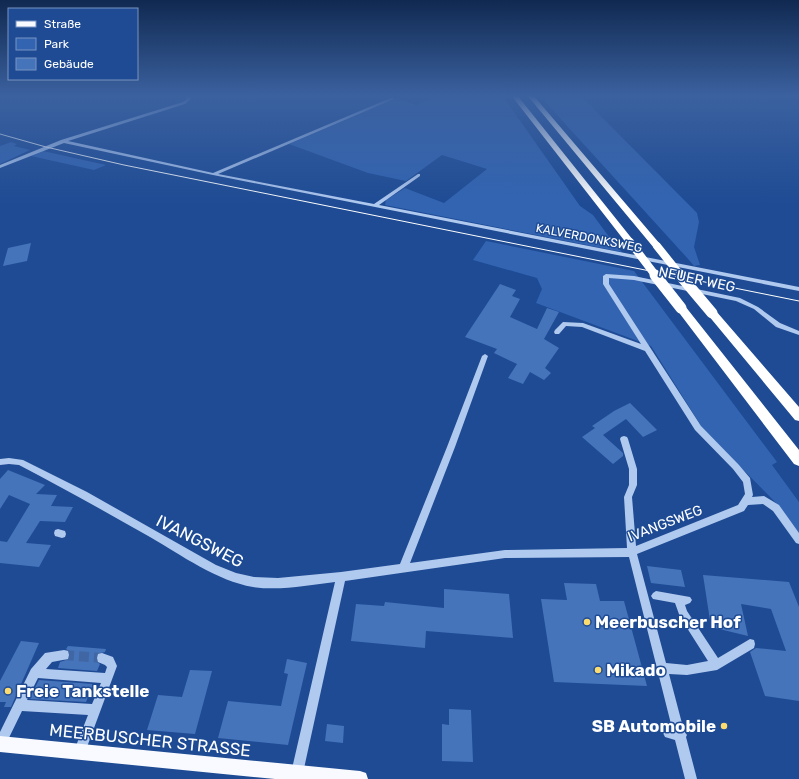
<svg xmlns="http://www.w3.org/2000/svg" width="799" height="779" font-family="Rubik,sans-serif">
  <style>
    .green { fill: #3264b2 }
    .building { fill: #4674bb }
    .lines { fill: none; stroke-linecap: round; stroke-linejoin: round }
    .minor-tunnel { stroke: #4066a4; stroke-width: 10; stroke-dasharray: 10 5; stroke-linecap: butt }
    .minor { fill: #b0c9ef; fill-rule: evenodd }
    .major { fill: #f8faff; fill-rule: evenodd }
    .highway { fill: #fff; fill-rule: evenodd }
    .tram { stroke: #fff; stroke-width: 1 }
    .highway-bridge-far1 { stroke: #fff; stroke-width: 8 }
    .highway-bridge { stroke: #fff; stroke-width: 11 }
    .poi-dot { fill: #fddc6f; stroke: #1e4b94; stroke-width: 1.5 }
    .labels { text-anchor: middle; stroke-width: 3; stroke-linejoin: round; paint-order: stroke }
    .far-street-label { font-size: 12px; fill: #fff; stroke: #1e4b94 }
    .street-label { font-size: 14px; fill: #fff; stroke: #1e4b94 }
    .near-street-label { font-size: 17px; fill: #fff; stroke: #1e4b94 }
    .near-poi-label { font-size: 17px; font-weight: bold; fill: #fff; stroke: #1e4b94; text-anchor: start }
  </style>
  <rect width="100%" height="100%" fill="#1e4b94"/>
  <path class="green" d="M439 95H502L580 206 593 215 607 234 622 252 385 205 386 200 405 188 444 203 487 169 442 155 406 181 368 173 289 144 396 98 417 105Z
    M539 95H580L697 213 699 222 694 247 700 265 694 266 689 260Z
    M11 142 17 144 14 146 30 150 0 164V146Z
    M43 151 106 165 94 170 31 156Z
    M486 241 634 271 777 462 772 465 799 502V533L778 505 703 429 651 346 536 303 542 289 537 278 473 260Z"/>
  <path class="building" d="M31 243 27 261 3 266 8 248Z
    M500 284 516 290 512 296 520 299 510 317 537 329 547 308 559 312 544 339 559 348 545 368 551 373 544 380 530 372 523 384 508 378 517 364 494 353 497 349 465 337Z
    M630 403 657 430 643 437 626 419 603 435 623 453V456L613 464 582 437 595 428 592 426 614 411Z
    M8 470 45 485 36 494 57 495 51 506 73 507 65 522 40 521 26 543 51 545 39 567 0 563V541L7 542 30 504 9 495 0 509V479Z
    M647 566 681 570 685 587 651 583Z
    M703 575 789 582 799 607V701L765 696 750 652 756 648 786 651 771 609 741 604 748 636 711 627Z
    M564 583 596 584 600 601H624L647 686 554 682 541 599 567 600Z
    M444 589 509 594 513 638 426 631 425 648 351 641 356 604 384 606 385 602 444 608Z
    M21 641 39 643 11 707H4L6 702H0V681Z
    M68 646 106 649 105 652 97 654V662L100 664 97 671 58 668 60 662 69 659V651L66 649Z
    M287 659 307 663 288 745 218 738 228 701 281 706 288 674 284 673Z
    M190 670 212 671 195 734 147 730 158 695 182 697Z
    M39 680 93 684 86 702 29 699Z
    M449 709 471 710 473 762 442 761V724L449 725Z
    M327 724 344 726 343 743 325 741Z"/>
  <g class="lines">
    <path class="minor-tunnel" d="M64 655 102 658"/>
    <path class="minor" d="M184 95H188L191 99 185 104 68 141 213 173 393 97 394 99 218 174 374 204 418 174H420V176L379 205 799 287V291L213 175 64 143 0 168V165L61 140 183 102 187 99Z
      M606 274 634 276 740 298 758 307 780 323 799 331V335L776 327 754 309 736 301 634 280 609 278V284L701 426 739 465 750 478 753 495 752 497 764 496 779 505 799 533V544L796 543 773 511 763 504 748 505 744 511 637 554 666 663 687 665 708 661 680 617 675 603 653 599 651 596 653 593 656 591 690 597 692 600 690 603 685 605 687 611 718 658 750 639 754 640 755 644 754 648 717 670 687 675 669 674 684 731 687 735 686 737 697 779H685L675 740 665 737 663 733 665 729 669 727 672 728 629 557 505 558 345 581 303 773 301 777 297 779 293 777 291 773 335 582C309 585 280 591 253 587 217 581 181 555 150 537 106 512 63 488 19 465L9 464 0 465V459L9 458 23 460 87 492 216 565 236 573 254 577 278 578 341 572 400 564 447 447 482 356 485 354 488 356 455 447 410 563 505 550 627 548 624 497 629 485V469L620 439 621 437 624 436 627 437 628 439 637 469V485L632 497 636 546 738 505 745 494 743 482 733 469 695 430 645 351 582 327 566 326 559 334H555L554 332 555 330 563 322 583 323 641 344 603 284V276Z
      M58 529 65 531 66 534 65 537 62 538 55 536 54 533 55 530Z
      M64 650 68 651 69 655 68 659 52 662 46 669 105 673 107 667 105 665 98 662 97 658 98 654 102 653 113 657 117 666 84 755 80 757 76 755 74 751 88 715 22 711 4 748 0 750V732L31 669 45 653ZM38 678 101 683 92 704 27 700Z"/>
    <path class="major" d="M0 736 360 771 366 773 368 779H275L0 752Z"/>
    <path class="highway" d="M511 95H517L633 240V244H627Z
      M527 95H533L660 244V248H654Z
      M681 305 685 306 799 450V466L794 464 677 310 676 308 677 306Z
      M712 309 716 311 799 407V421L795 420 708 315 707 313 708 311Z"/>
    <path class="tram" d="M0 134 46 147 124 165 799 301"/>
    <path class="highway-bridge-far1" d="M630 242 656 276
      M657 246 681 276"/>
    <path class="highway-bridge" d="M655 275 681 308
      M680 275 712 313"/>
  </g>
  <linearGradient id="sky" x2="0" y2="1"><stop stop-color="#102951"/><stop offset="0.47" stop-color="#3b619f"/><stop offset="1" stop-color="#3b619f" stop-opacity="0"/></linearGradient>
  <rect width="799" height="204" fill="url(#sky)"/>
  <g class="poi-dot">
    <circle cx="587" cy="622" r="4"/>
    <circle cx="598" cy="670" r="4"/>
    <circle cx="8" cy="691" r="4"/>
    <circle cx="724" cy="726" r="4"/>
  </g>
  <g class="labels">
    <g class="far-street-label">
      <text transform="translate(589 238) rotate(11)" y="4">KALVERDONKSWEG</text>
    </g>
    <g class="street-label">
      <text transform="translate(697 279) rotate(12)" y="5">NEUER WEG</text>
      <text transform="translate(665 523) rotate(-21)" y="5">IVANGSWEG</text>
    </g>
    <g class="near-street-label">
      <text transform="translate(200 541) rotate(27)" y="6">IVANGSWEG</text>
      <text transform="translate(150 740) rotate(6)" y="6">MEERBUSCHER STRASSE</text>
    </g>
    <g class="near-poi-label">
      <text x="595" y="628">Meerbuscher Hof</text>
      <text x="606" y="676">Mikado</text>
      <text x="16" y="697">Freie Tankstelle</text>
      <text x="716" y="732" text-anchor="end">SB Automobile</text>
    </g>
  </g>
  <rect x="8" y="8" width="130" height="72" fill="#1e4b94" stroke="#7893bf"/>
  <rect x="16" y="21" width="20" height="6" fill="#f8faff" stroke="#7893bf"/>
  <text x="44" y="28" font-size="12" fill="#ffffff">Straße</text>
  <rect x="16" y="38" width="20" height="12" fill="#3264b2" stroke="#7893bf"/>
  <text x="44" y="48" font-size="12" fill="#ffffff">Park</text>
  <rect x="16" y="58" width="20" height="12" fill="#4674bb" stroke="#7893bf"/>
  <text x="44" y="68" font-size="12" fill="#ffffff">Gebäude</text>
</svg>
